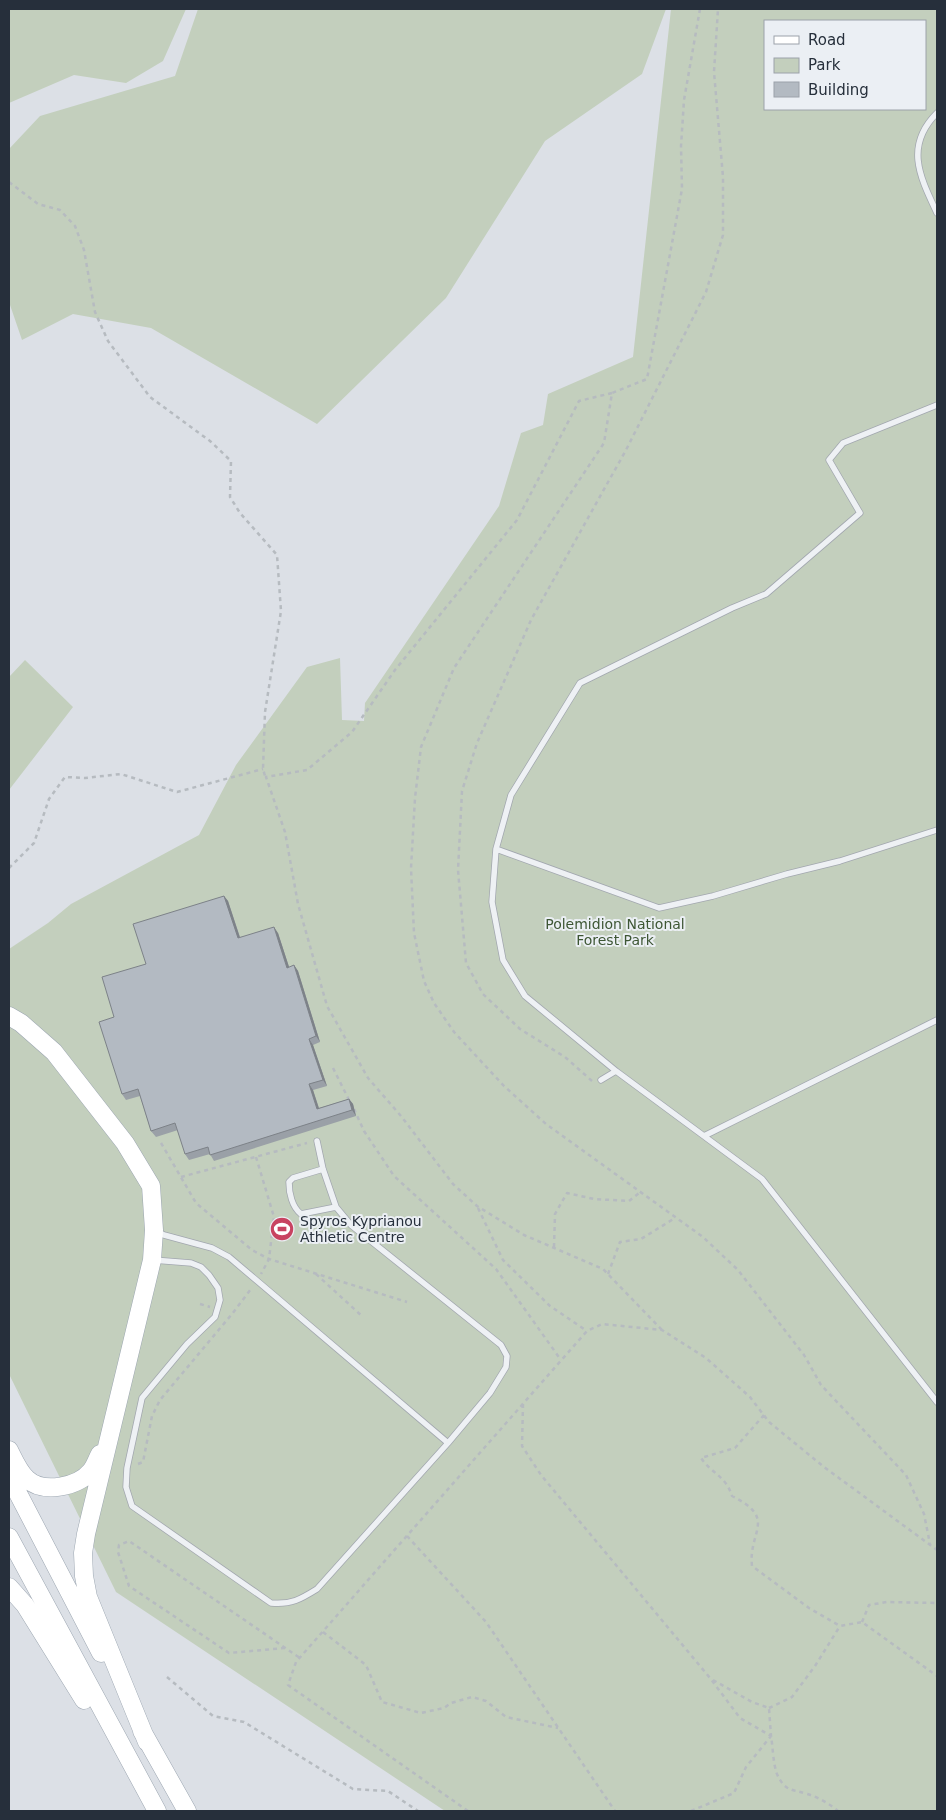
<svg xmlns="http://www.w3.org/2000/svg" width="946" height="1820" font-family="'DejaVu Sans',sans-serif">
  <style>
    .green { fill: #c3cfbd; fill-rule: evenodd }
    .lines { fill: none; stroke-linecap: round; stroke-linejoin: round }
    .lane-casing { stroke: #a2a7af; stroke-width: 7 }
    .primary-casing { stroke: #9ca6b1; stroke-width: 19 }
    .path { stroke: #b6bbc0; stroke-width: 2.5; stroke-dasharray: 4 4; stroke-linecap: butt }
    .lane { stroke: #eef1f4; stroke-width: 5.5 }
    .primary { stroke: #fff; stroke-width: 18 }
    .wall { fill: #9aa0a7 }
    .shaded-wall { fill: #7d8288 }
    .building { fill: #b3bac2; stroke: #7d8288 }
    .labels { text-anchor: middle; stroke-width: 4; stroke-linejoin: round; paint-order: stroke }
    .park-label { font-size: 14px; fill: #3d5634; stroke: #ebeff4 }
    .poi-label { font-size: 14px; fill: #262f3b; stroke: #ebeff4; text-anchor: start }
  </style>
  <rect width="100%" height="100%" fill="#dce0e6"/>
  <path class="green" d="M9 9H186L163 61 126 83 74 75 9 103Z
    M198 9H666L642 74 545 141 446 298 317 424 151 328 73 314 22 340 9 302V149L40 116 175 76Z
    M671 9H937V1811H445L116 1592 9 1374V949L48 923 71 904 199 835 236 765 307 667 340 658 342 720 364 721 365 703 499 506 521 433 543 425 548 394 633 357ZM765 21H925V109H765Z
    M25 660 73 707 9 790V677Z"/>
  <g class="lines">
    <g class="lane-casing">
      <path id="lane" d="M937 113C904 146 920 177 937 213
        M496 849 511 795 580 683 732 608 766 594 860 513 829 460 843 443 937 405
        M616 1071 525 996 503 960 492 902 496 849 659 908 713 896 787 874 840 861 937 830
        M601 1080 616 1071 762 1179 937 1402
        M704 1136 937 1020
        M323 1169 293 1178 289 1182C289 1193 292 1207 301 1214L336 1207
        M156 1231 164 1235 212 1248 229 1257 448 1443
        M153 1260 191 1263 201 1267 209 1275 218 1288 220 1300 215 1317 187 1344 142 1398 127 1468 126 1487 132 1506 271 1603C291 1605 301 1599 317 1589L448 1443 490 1393 506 1367 507 1356 501 1345 351 1225 336 1207 323 1169 317 1141"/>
    </g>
    <g class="primary-casing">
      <path id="primary" d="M9 1016 21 1023 54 1052 125 1143 151 1186 154 1230 152 1260 86 1534 83 1553 84 1576 88 1597 147 1742
        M9 1450C14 1460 19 1472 27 1479 43 1494 78 1487 91 1471 95 1466 97 1459 100 1454
        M9 1476 101 1653
        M9 1537 157 1811
        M9 1587 25 1605 84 1700
        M142 1731 187 1811"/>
    </g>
    <path class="path" d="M700 9 684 100 681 146 682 189 647 379 612 393 604 443 454 668 421 747 415 798 411 868 414 933 424 981 434 1003 454 1032 504 1086 546 1124 703 1237 738 1270 804 1355 821 1385 906 1475 924 1514 930 1544
      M9 182 38 204 60 210 75 226 84 250 95 312 108 341 150 397 210 441 231 461 230 497 240 513 277 555 281 611 265 712 263 769 265 776
      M612 393 579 401 517 520 395 670 352 732 307 770 266 777 285 832 298 904 327 1006 368 1078 401 1116 453 1184 477 1206 524 1235 603 1269 662 1330
      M9 868 34 843 49 799 65 777 85 778 121 774 177 792 263 769
      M333 1068 349 1100
      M592 1081 565 1057 520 1029 483 994 466 963 458 870 462 791 477 743 531 620 626 450 706 292 723 235V177L714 72 718 9
      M354 1109 364 1131 394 1176 496 1269 561 1360
      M161 1143 196 1203 252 1250 269 1259 407 1302
      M256 1157 274 1217 269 1259 261 1274
      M181 1177 307 1143
      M478 1208 503 1260 550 1306 587 1331
      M554 1247 555 1214 567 1193 594 1199 629 1201 639 1193
      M316 1274 363 1317
      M608 1274 620 1242 641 1239 675 1218
      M200 1304 210 1307
      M523 1404 522 1446 541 1475 710 1678 740 1718 771 1736
      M764 1415 735 1448 701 1458C712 1474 726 1476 732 1496 778 1519 748 1531 752 1566L809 1608 840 1626 862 1622 937 1676
      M138 1464 143 1462 152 1416 160 1400 232 1314 251 1289
      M407 1536 486 1622 615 1811
      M862 1622 869 1605 887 1602 937 1603
      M323 1632 366 1665 382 1702 421 1713 444 1708 451 1703 472 1697 486 1701 506 1717 558 1728
      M285 1648 229 1653 129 1586 118 1552 119 1545 129 1541 300 1658
      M167 1677 213 1716 244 1722 353 1789 388 1791 418 1811
      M713 1680 752 1702 769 1708 771 1736
      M769 1708 792 1697 815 1666 840 1626
      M468 1811 288 1685 296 1662 587 1331 602 1324 662 1330 706 1358 750 1397 769 1422 824 1467 937 1550
      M691 1811 734 1793 746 1767 771 1736C773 1748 773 1763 777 1774 785 1792 792 1789 807 1794 818 1797 830 1804 838 1811"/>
    <use href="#lane" class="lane"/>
    <use href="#primary" class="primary"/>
  </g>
  <path class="wall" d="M224 896 228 901 240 937 278 933 289 967 294 965 298 971 320 1042 313 1045 327 1086 313 1090 319 1108 349 1099 353 1104 356 1116 214 1161 210 1154 189 1160 185 1154 178 1130 156 1137 151 1131 140 1096 126 1100 122 1094 114 1017 146 964Z"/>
  <path class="shaded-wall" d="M224 896 228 901 242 944 238 938Z
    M274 927 278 933 291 973 287 968Z
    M294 965 298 971 320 1042 316 1036Z
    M309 1039 313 1045 327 1086 323 1080Z
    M309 1084 313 1090 321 1115 317 1109Z
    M349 1099 353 1104 356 1116 352 1110Z"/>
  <path class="building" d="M224 896 238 938 274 927 287 968 294 965 316 1036 309 1039 323 1080 309 1084 317 1109 349 1099 352 1110 210 1155 208 1147 185 1154 175 1123 151 1131 138 1089 122 1094 99 1022 114 1017 102 977 146 964 133 924Z"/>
  <defs>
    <g id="stadium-disc" transform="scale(1.25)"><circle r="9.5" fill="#c84361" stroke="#ebeff4"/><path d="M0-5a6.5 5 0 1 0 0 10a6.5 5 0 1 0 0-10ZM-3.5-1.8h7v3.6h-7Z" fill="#fff"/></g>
  </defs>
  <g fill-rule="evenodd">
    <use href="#stadium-disc" x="282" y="1229"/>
  </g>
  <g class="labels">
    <g class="park-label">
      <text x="615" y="929">Polemidion National<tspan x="615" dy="16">Forest Park</tspan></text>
    </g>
    <g class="poi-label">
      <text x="300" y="1226">Spyros Kyprianou<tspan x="300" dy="16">Athletic Centre</tspan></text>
    </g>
  </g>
  <rect width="946" height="1820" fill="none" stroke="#262f3b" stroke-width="20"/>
  <rect x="764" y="20" width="162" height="90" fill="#ebeff4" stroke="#9ca2aa"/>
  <rect x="774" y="36" width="25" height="8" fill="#ffffff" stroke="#9ca2aa"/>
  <text x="808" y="45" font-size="15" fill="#262f3b">Road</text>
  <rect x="774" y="58" width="25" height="15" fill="#c3cfbd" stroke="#9ca2aa"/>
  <text x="808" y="70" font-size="15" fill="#262f3b">Park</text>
  <rect x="774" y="82" width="25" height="15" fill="#b3bac2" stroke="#9ca2aa"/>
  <text x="808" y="95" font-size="15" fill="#262f3b">Building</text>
</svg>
